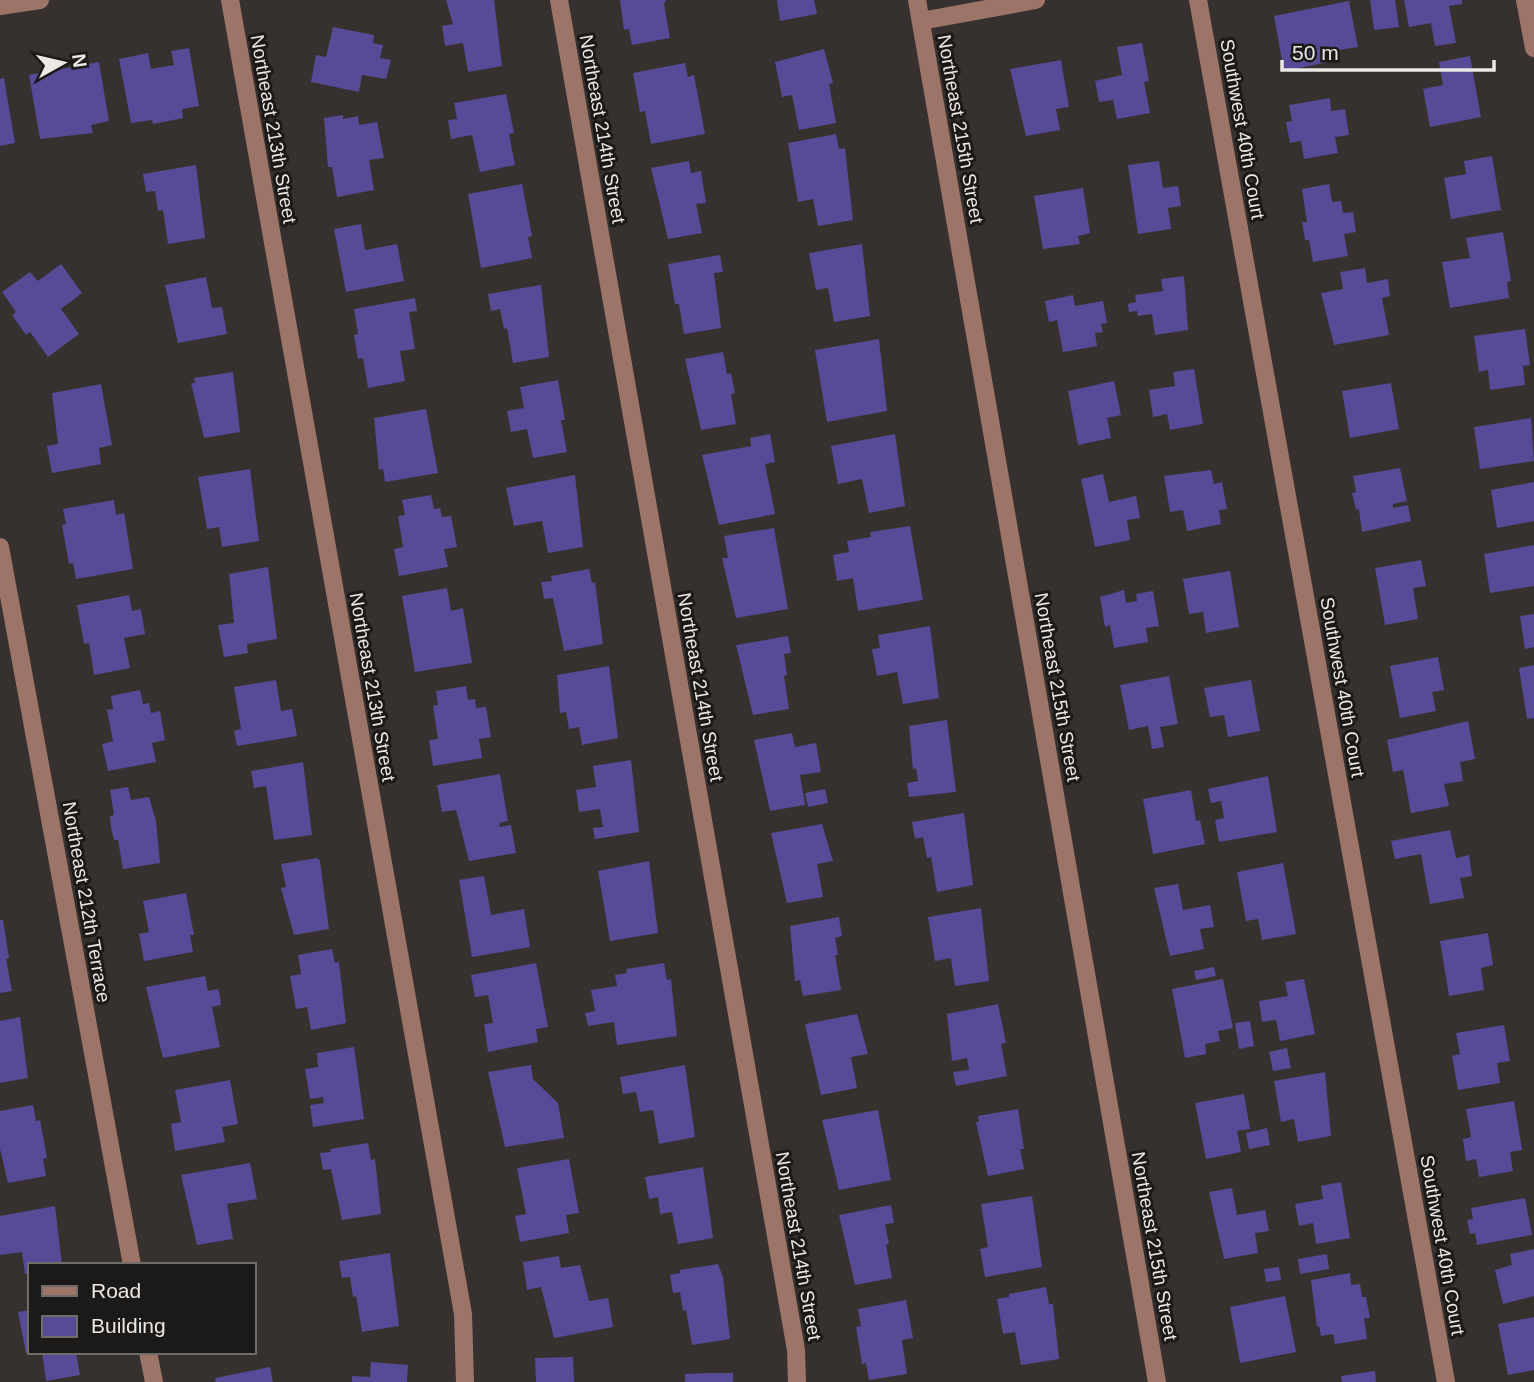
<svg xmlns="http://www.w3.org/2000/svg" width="1534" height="1382" font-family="Helvetica,sans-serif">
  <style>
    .building { fill: #574a97 }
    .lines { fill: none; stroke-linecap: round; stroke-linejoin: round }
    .minor { stroke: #9d7568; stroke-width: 18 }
    .labels { text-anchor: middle; stroke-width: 6; stroke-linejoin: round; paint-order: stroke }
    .street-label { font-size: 19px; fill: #ebe8e6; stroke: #1c1a18 }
  </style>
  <rect width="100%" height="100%" fill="#36312e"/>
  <path class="building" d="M446 0H494L502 66 468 72 463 43 445 46 442 26 453 24Z
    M620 0H666L664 4 670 38 632 45 629 29 624 30Z
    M777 0H814L817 14 780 21Z
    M1370 0H1395L1399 27 1374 30Z
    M1404 0H1462V4L1449 6 1456 43 1435 46 1431 23 1409 27Z
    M1349 1 1358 47 1332 51 1334 61 1284 71 1274 16Z
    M333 27 374 35 373 43 383 45 380 58 391 60 386 79 362 75 359 92 311 82 316 55 326 57Z
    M1142 43 1149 81 1144 82 1150 113 1117 119 1113 100 1099 102 1095 81 1122 75 1117 47Z
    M189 48 199 106 182 109 183 118 153 124 152 120 131 123 119 59 148 53 151 69 174 65 171 51Z
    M824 49 833 83 829 84 836 123 799 130 792 95 782 97 775 62Z
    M1470 56 1481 117 1430 127 1423 89 1443 85 1439 62Z
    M1061 60 1069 107 1056 109 1060 130 1026 136 1010 69Z
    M99 62 109 121 91 125 93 133 40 139 29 75Z
    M685 63 688 77 694 75 705 134 651 144 645 111 640 112 633 73Z
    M4 78 15 143 0 146V79Z
    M506 94 514 133 509 134 515 165 480 172 472 135 451 139 448 120 457 119 454 103Z
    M1330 98 1331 111 1345 109 1349 135 1335 137 1338 153 1304 159 1301 141 1290 143 1286 122 1292 121 1289 105Z
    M343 115V119L358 116 359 125 377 122 384 158 369 160 374 190 337 197 332 167H328L324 118Z
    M836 134 839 149 845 148 853 220 818 226 813 199 798 202 788 143Z
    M1492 156 1501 210 1451 219 1444 178 1466 174 1464 161Z
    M689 161 691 173 701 171 706 203 696 204 702 233 668 239 651 168Z
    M1159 161 1163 188 1178 186 1181 206 1168 208 1171 229 1138 234 1128 165Z
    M196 165 205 238 168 244 163 210 158 211 155 191 146 192 143 174Z
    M522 184 532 236 528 237 532 258 481 268 468 194Z
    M1329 184 1332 202 1341 201 1343 213 1353 212 1356 232 1344 234 1348 256 1313 262 1309 240H1305L1302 222H1307L1302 189Z
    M1083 188 1090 233 1078 236 1080 244 1043 249 1034 196Z
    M361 224 365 250 397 244 404 281 346 292 334 229Z
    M1503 232 1511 281 1507 282 1509 298 1450 308 1442 262 1470 258 1466 238Z
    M862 244 870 316 834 322 828 288 816 290 809 253Z
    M720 255 723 272 714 273 721 328 684 334 679 304H675L668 264Z
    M61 264 82 293 61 309 79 334 48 357 30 332 26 335 12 315 16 312 2 292 30 272 38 281Z
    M1365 268 1367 283 1388 279 1390 296 1382 298 1389 335 1334 345 1321 293 1343 289 1340 272Z
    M1184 276 1188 330 1155 335 1152 314 1138 316 1137 311 1129 312 1128 304 1136 302 1135 295 1163 291 1161 279Z
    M206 277 212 308 222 307 227 334 178 343 165 285Z
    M541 285 549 357 513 363 507 328 504 329 500 309 491 311 488 294Z
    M1073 295 1075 306 1103 301 1107 323 1101 324 1103 332 1095 333 1097 346 1063 352 1057 320 1049 322 1045 301Z
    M415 298 417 311 409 312 415 349 400 351 405 381 368 388 363 358 358 359 354 335 358 334 354 309Z
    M1525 329 1530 365 1523 366 1525 385 1490 390 1488 370 1479 372 1474 336Z
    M879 339 887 411 827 422 815 350Z
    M723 352 727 374 731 373 735 393 731 394 736 424 701 430 685 359Z
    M1194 369 1203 424 1170 430 1167 414 1153 417 1149 390 1175 386 1173 372Z
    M233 372 240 432 204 438 191 383H195L194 378Z
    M558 380 565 420H561L567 452 533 458 527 429 511 432 507 411 524 408 520 387Z
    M1114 381 1121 415 1107 418 1111 438 1078 445 1068 391Z
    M1391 383 1399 429 1350 438 1342 391Z
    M101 384 112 445 99 448 101 464 52 473 47 446 58 444 52 393Z
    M426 409 438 473 385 482 383 469 379 470 374 418Z
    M1531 418 1534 461 1480 469 1474 427Z
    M770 434 775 462 765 464 775 514 719 525 702 455 751 446 750 438Z
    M895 434 905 506 869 513 862 479 838 484 831 446Z
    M1400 468 1407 501 1393 504V508L1408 505 1411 521 1362 532 1359 509 1356 510 1352 493 1356 492 1353 476Z
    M250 469 259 541 222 547 219 527 207 529 198 477Z
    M1211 470 1214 484 1222 482 1227 509 1219 510 1221 524 1187 531 1183 510 1170 512 1164 476Z
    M1103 474 1109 502 1136 496 1140 518 1127 520 1130 540 1095 547 1081 479Z
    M575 475 583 547 548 553 542 521 514 526 506 488Z
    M1534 482V521L1497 528 1491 490Z
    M431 495 434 509 440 508 442 517 451 516 457 547 444 549 448 567 399 576 394 549 403 547 398 516 405 515 402 500Z
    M114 500 116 515 124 513 133 569 76 579 73 563 69 564 62 525 66 524 63 509Z
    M910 526 923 600 858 611 853 578 837 581 833 555 849 552 847 541 871 537 870 532Z
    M774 528 788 609 736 618 722 558H728L724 536Z
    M1534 545V586L1490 593 1484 554Z
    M1421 560 1426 586 1413 588 1418 619 1385 625 1375 568Z
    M268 567 277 639 247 644 248 653 224 657 218 625 234 623 229 574Z
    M589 569 592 583 595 582 603 644 564 651 553 598 544 599 541 582 552 581 551 576Z
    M1230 571 1239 627 1206 633 1203 612 1189 614 1183 579Z
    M447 588 451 611 463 608 472 663 415 672 402 596Z
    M1124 590 1126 603 1137 601 1136 594 1153 591 1159 626 1146 628 1148 642 1114 648 1110 625 1105 627 1100 597Z
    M129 595 132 611 141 609 145 634 124 638 130 668 94 675 89 643 84 644 77 605Z
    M1534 614V647L1525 649 1520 616Z
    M930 626 939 698 903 704 897 672 877 676 872 649 880 648 878 635Z
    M788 636 791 653 784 654 787 675 784 676 789 709 753 715 736 645Z
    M1438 657 1444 690 1432 692 1436 711 1400 718 1390 666Z
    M1534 665V718L1527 719 1519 668Z
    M609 666 618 738 582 745 579 727 569 729 566 712 560 713 557 675Z
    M1169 676 1178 724 1160 727 1164 747 1152 749 1148 726 1129 730 1120 685Z
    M276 680 281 711 292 709 297 736 237 746 234 731 241 729 234 687Z
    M1251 680 1260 731 1228 737 1224 715 1210 717 1204 688Z
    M466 686 468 700 475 699 476 708 486 707 491 737 479 739 482 758 433 766 429 740 438 739 433 706 438 705 436 691Z
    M140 690 143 704 149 703 151 713 160 711 165 740 152 743 156 762 108 771 102 744 113 741 107 710 113 709 111 696Z
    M947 720 956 792 909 797 907 783 918 781 916 768 913 769 909 726Z
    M1468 721 1475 759 1460 762 1463 781 1444 784 1449 806 1411 813 1403 770 1393 772 1387 740Z
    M792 733 795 747 816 743 821 772 800 775 805 805 770 811 754 740Z
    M631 760 639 832 595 839 593 828 603 827 600 809 579 812 576 790 596 787 593 766Z
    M303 762 312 835 274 840 266 786 254 788 251 771Z
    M500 774 508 821 499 823 500 827 511 825 516 853 469 861 456 810 442 812 437 785Z
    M1268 776 1277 832 1219 842 1215 820 1224 818 1221 801 1211 803 1208 789Z
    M128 787 131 800 149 797 156 821 160 863 123 869 118 840H114L111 828 110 816 114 815 110 790Z
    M825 789 828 803 808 807 805 793Z
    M1191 790 1196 821 1200 820 1205 844 1153 854 1143 799Z
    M964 813 973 885 937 892 931 857 927 858 923 837 915 839 912 822Z
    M822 824 833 861 817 864 823 897 787 903 771 833Z
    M1450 830 1456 858 1469 855 1472 876 1460 878 1464 898 1430 904 1421 854 1395 859 1391 841Z
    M317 858 320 861 329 929 294 935 281 888 286 887 281 864Z
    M649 861 658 933 610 941 598 871Z
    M1283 863 1296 934 1262 940 1258 919 1246 921 1237 872Z
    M484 876 491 915 524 909 530 947 472 957 459 880Z
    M1178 884 1183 910 1210 905 1214 927 1200 929 1204 949 1170 956 1154 888Z
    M186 893 194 935H190L193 952 144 961 139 934 149 932 143 901Z
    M981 908 989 981 955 986 951 958 935 961 928 917Z
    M839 917 842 936 835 938 838 955H835L841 990 803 996 800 980 795 981 790 926Z
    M0 920H3L9 958 6 959 12 991 0 993Z
    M1488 933 1493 965 1481 968 1484 990 1449 996 1440 941Z
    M332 949 335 963 339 962 346 1023 311 1030 307 1007 296 1009 290 976 301 974 298 955Z
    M536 963 548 1027 536 1029 538 1042 488 1052 484 1024 493 1023 488 995 475 997 471 975Z
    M664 963 667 980 671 979 677 1036 617 1045 614 1022 588 1026 585 1013 595 1011 591 990 617 986 615 975 627 973 626 969Z
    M1214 967 1216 976 1196 980 1194 971Z
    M205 976 208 991 218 989 220 997 221 1005 212 1007 220 1047 163 1058 146 987Z
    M1223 979 1233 1028 1218 1031 1220 1041 1205 1044 1206 1054 1185 1058 1172 989Z
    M1304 979 1315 1034 1280 1041 1276 1020 1262 1022 1259 1001 1288 996 1285 982Z
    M998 1004 1006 1043 1001 1044 1007 1076 956 1086 953 1072 969 1070 967 1058 952 1061 947 1014Z
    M857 1014 868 1054 851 1057 857 1088 821 1095 805 1024Z
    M20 1017 28 1078 0 1083V1021Z
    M1250 1021 1254 1046 1239 1049 1235 1023Z
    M1504 1025 1510 1061 1497 1063 1500 1083 1458 1090 1452 1056 1460 1054 1456 1033Z
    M354 1047 364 1119 313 1127 310 1105 324 1103 323 1097 310 1099 305 1069 318 1067 317 1053Z
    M1287 1048 1291 1068 1273 1071 1269 1052Z
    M531 1065 533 1079 558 1103 564 1138 505 1147 488 1072Z
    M685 1065 695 1137 659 1144 653 1110 640 1112 636 1092 623 1094 620 1077Z
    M1325 1072 1331 1136 1298 1142 1294 1119 1281 1122 1274 1081Z
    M230 1080 238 1124 222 1127 225 1142 175 1151 171 1124 181 1122 175 1090Z
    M1244 1094 1250 1129 1237 1131 1241 1152 1206 1159 1195 1103Z
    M1514 1101 1522 1150 1510 1152 1513 1171 1479 1177 1476 1159 1466 1161 1463 1139 1471 1137 1466 1109Z
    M33 1105 36 1121 40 1120 47 1158 43 1159 46 1176 8 1183 0 1149V1111Z
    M1018 1109 1024 1149H1020L1024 1169 988 1176 976 1122H979L978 1116Z
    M878 1110 891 1180 839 1190 822 1120Z
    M1267 1128 1270 1145 1249 1149 1246 1133Z
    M368 1143 371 1160 375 1159 381 1214 342 1220 331 1169 323 1170 320 1153 331 1152 330 1149Z
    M569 1159 579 1213 566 1215 569 1233 520 1242 515 1216 526 1214 517 1168Z
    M250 1163 257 1199 227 1204 233 1239 197 1245 181 1175Z
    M703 1167 713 1238 678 1244 672 1212 660 1214 658 1197 649 1199 645 1177Z
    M1341 1182 1350 1238 1316 1244 1313 1223 1299 1226 1295 1204 1323 1199 1321 1186Z
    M1232 1188 1237 1215 1265 1210 1269 1231 1255 1233 1258 1253 1224 1259 1209 1192Z
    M1032 1196 1042 1267 985 1277 980 1249 988 1247 981 1204Z
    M1525 1198 1532 1235 1477 1245 1475 1233 1470 1234 1467 1220 1473 1219 1471 1208Z
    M891 1205 894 1223 885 1224 889 1244 886 1245 892 1278 855 1285 839 1215Z
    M55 1206 62 1265H30V1273L25 1274 22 1252 0 1255V1216Z
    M1534 1249V1296L1503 1304 1495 1270 1512 1265 1510 1254Z
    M390 1253 399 1326 362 1332 356 1296 353 1297 350 1277 342 1278 339 1261Z
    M1327 1254 1329 1269 1300 1274 1298 1259Z
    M559 1256 561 1268 580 1265 589 1301 608 1298 613 1327 554 1338 541 1287 527 1290 523 1262Z
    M718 1264 723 1277 730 1339 692 1345 686 1310 683 1311 680 1292 673 1293 670 1275 680 1273V1270Z
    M1279 1267 1281 1280 1266 1282 1264 1269Z
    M1350 1273 1351 1285 1360 1284 1362 1297H1366L1370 1318H1364L1367 1339 1335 1344 1333 1334 1321 1336 1319 1326 1317 1327 1311 1280Z
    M1046 1287 1049 1304H1053L1059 1359 1021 1365 1015 1332 1003 1334 997 1299 1009 1297V1294Z
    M1285 1296 1296 1352 1240 1363 1230 1307Z
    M906 1300 913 1338 902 1340 907 1374 869 1380 866 1363 862 1364 856 1327 861 1326 858 1309Z
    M30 1310V1353H26L18 1312Z
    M1534 1317V1370L1508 1375 1498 1324Z
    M42 1352H76L80 1375 46 1381Z
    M573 1357 574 1382H536L535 1358Z
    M371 1362 408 1365 407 1382H352V1376L370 1377Z
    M270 1367 273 1382H216L215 1378Z
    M1375 1371 1376 1382H1342L1341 1376Z
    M709 1373H733V1382H685V1374Z"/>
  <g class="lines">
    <path class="minor" d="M230 0 463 1314 465 1382
      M559 0 796 1350 797 1382
      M917 0 1157 1382
      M1198 0 1446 1382
      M1525 0 1534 48
      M0 6 40 0
      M921 21 1036 0
      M0 547 132 1265
      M148 1352 154 1382"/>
  </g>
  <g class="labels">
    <g class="street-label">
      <text transform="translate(274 129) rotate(80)" y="7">Northeast 213th Street</text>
      <text transform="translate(603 129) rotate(80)" y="7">Northeast 214th Street</text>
      <text transform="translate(961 129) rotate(80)" y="7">Northeast 215th Street</text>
      <text transform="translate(1243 129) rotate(80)" y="7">Southwest 40th Court</text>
      <text transform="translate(373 687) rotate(80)" y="7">Northeast 213th Street</text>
      <text transform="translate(701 687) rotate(80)" y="7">Northeast 214th Street</text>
      <text transform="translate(1058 687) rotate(80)" y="7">Northeast 215th Street</text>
      <text transform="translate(1343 687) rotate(80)" y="7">Southwest 40th Court</text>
      <text transform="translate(87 902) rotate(80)" y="7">Northeast 212th Terrace</text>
      <text transform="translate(1443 1245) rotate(80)" y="7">Southwest 40th Court</text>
      <text transform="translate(799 1246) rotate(80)" y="7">Northeast 214th Street</text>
      <text transform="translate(1155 1246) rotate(80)" y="7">Northeast 215th Street</text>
    </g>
  </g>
  <rect x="28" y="1263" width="228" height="91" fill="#1c1a18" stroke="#6f6c6a" stroke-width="2"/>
  <rect x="42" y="1286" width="35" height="10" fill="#9d7568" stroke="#6f6c6a" stroke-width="2"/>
  <text x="91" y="1298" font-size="21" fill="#ebe8e6">Road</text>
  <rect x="42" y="1316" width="35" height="21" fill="#574a97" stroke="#6f6c6a" stroke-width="2"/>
  <text x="91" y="1333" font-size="21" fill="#ebe8e6">Building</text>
  <g transform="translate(63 63) rotate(82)" stroke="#1c1a18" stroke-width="5" paint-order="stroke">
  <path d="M0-5L12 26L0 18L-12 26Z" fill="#ebe8e6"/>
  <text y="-10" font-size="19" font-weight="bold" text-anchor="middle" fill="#ebe8e6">N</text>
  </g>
  <path d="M1282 60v10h212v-10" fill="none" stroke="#ebe8e6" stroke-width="3.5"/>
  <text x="1292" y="60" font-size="21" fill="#ebe8e6" stroke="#1c1a18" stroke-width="5" paint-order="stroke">50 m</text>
</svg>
